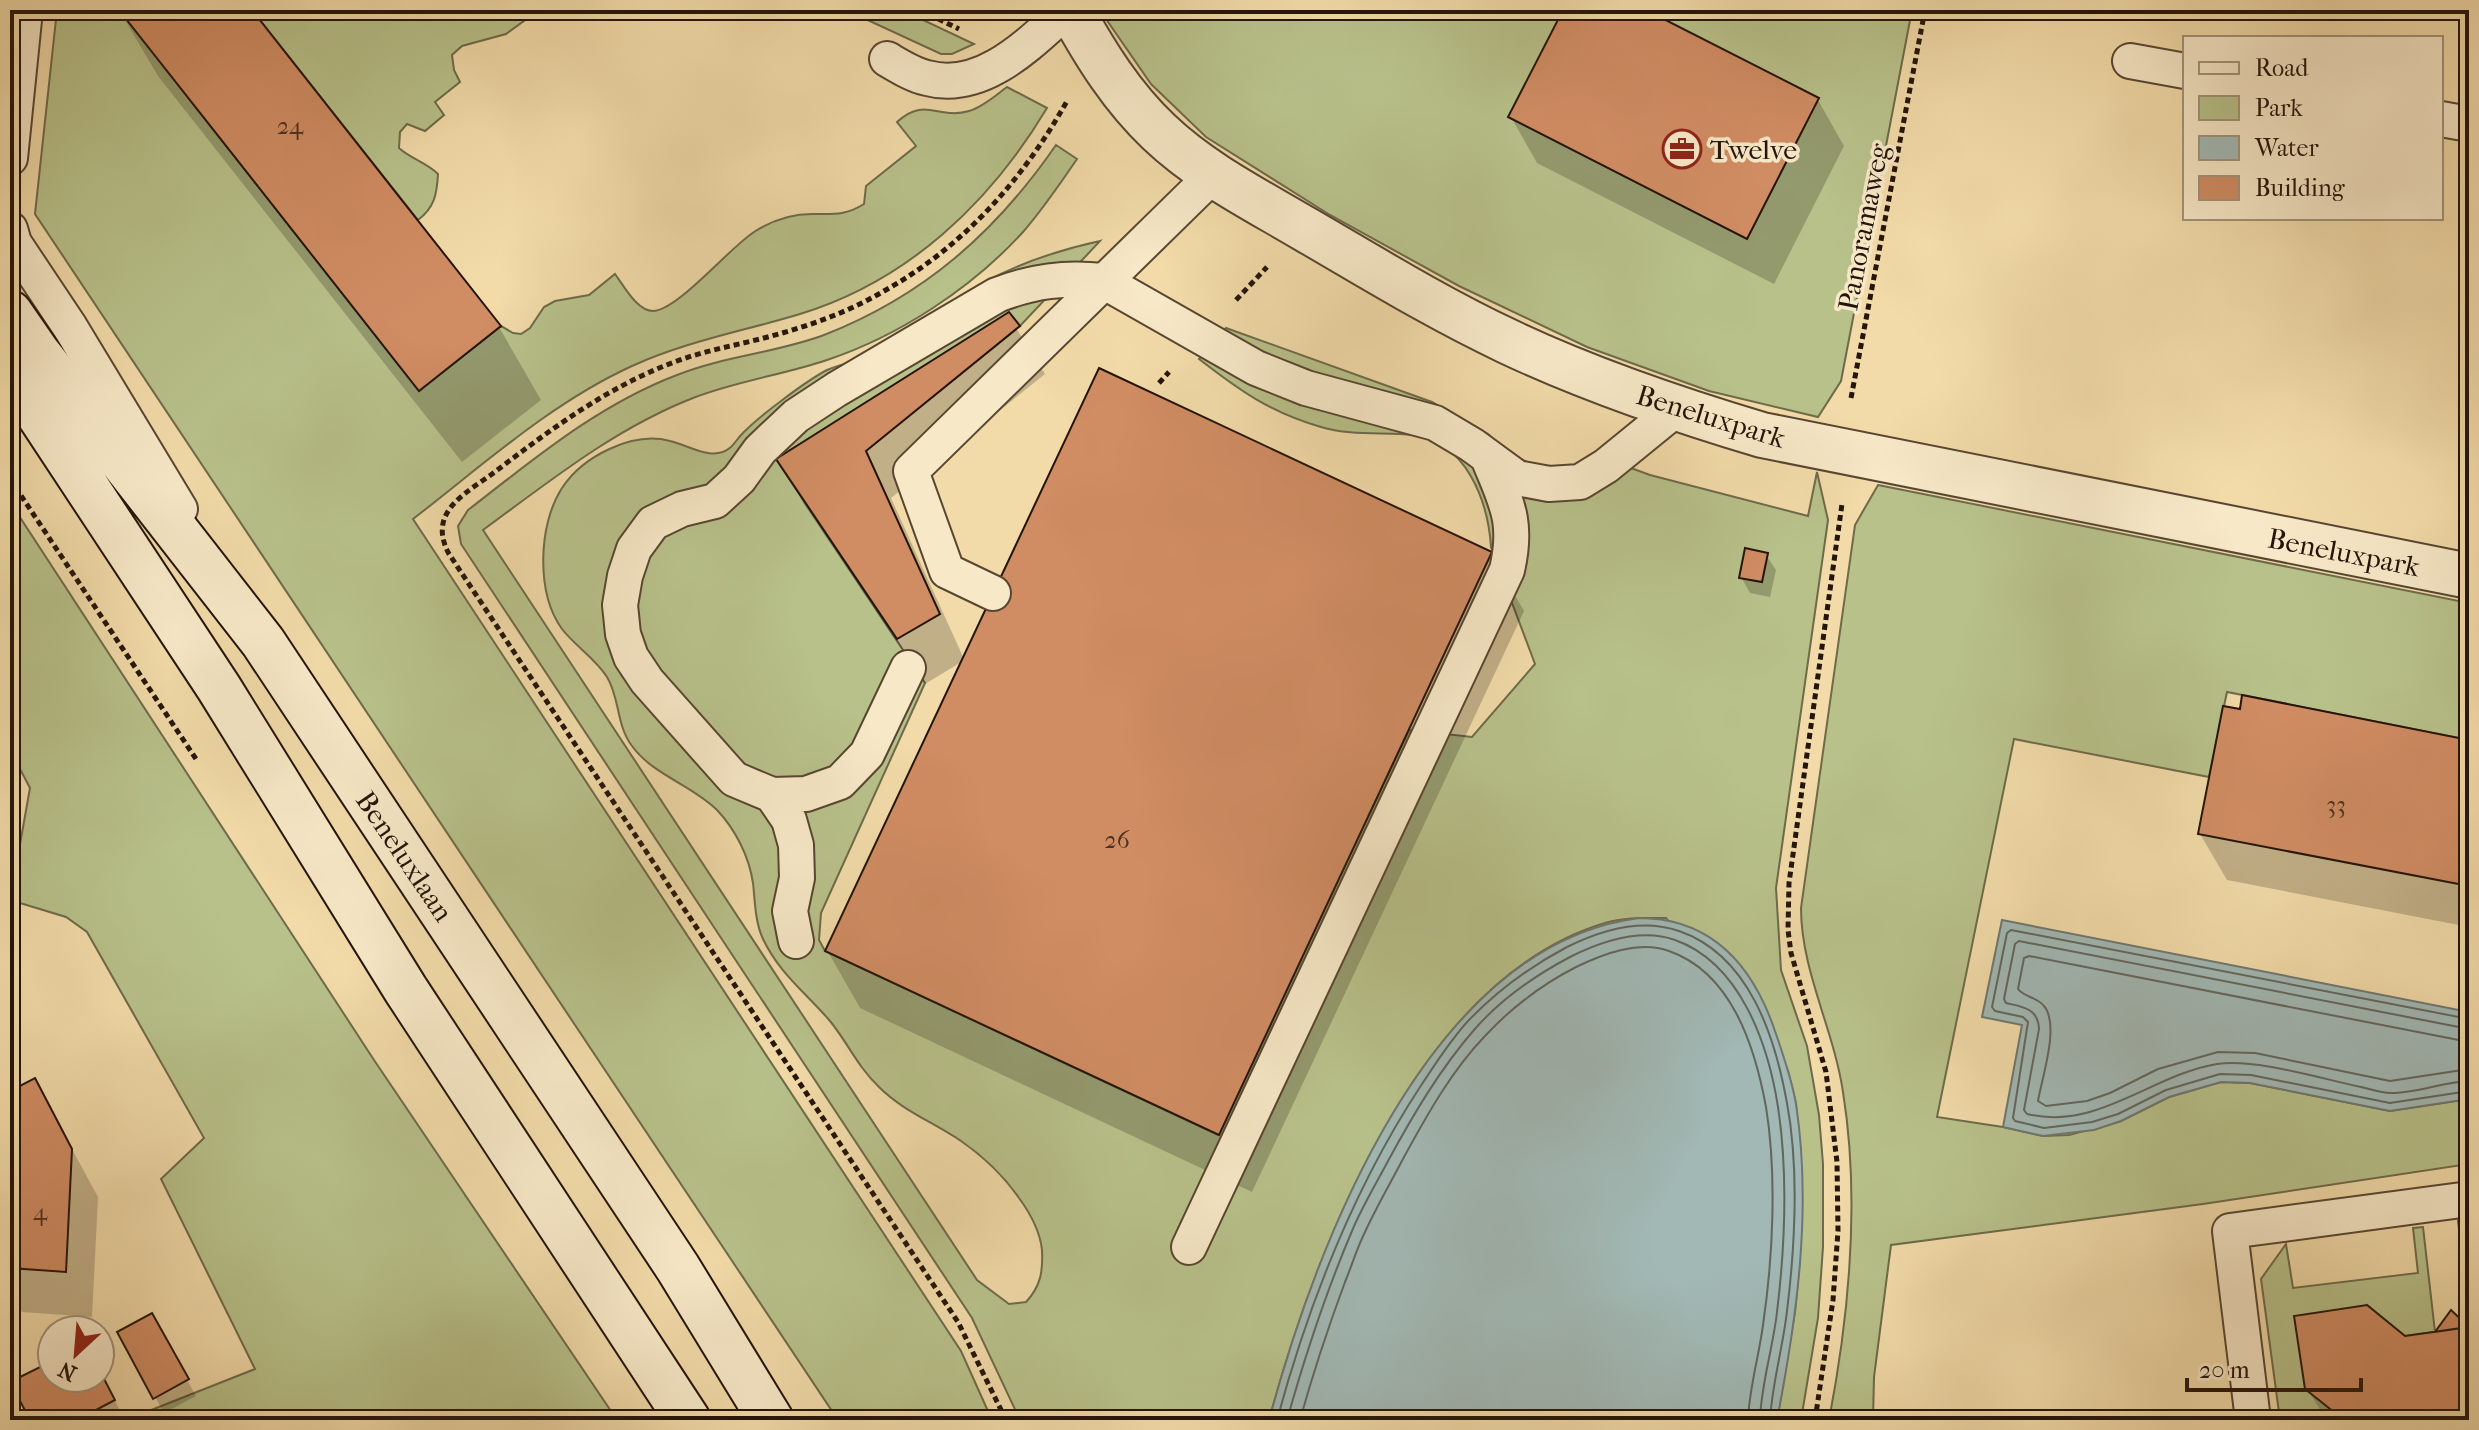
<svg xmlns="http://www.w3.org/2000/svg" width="2479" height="1430" font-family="'IM FELL French Canon',serif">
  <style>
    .green { fill: #b8c18a; stroke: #6e6a4a; stroke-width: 2; fill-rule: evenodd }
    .water { fill: #a1b8b4; stroke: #6f7670; stroke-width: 2 }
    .shadow { fill: #0003 }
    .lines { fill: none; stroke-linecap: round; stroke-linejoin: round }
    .shore { stroke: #62665e; stroke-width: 2 }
    .building { fill: #d08c63; stroke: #241409; stroke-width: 2 }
    .service-casing { stroke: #584631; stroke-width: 38 }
    .minor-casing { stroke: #584631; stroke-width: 48 }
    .secondary-casing { stroke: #241409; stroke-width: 48 }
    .path { stroke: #241409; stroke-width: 5; stroke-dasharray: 6 4; stroke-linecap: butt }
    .service { stroke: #f7e8c7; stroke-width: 34 }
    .minor { stroke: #f7e8c7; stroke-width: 44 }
    .secondary { stroke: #f7e8c7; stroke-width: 44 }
    .labels { text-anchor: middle; stroke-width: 7; stroke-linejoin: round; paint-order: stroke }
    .number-label { font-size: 24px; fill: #4f3220 }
    .poi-label { font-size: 28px; fill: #241409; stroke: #f7e8c7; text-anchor: start }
    .street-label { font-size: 28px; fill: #241409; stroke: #f7e8c7 }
  </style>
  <rect width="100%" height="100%" fill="#f2dba9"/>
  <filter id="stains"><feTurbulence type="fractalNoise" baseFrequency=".0025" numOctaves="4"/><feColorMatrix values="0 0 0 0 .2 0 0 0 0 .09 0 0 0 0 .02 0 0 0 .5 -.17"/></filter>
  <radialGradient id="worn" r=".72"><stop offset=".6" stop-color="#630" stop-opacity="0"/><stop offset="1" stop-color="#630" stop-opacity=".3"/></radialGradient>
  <path class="green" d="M57 10H119L419 390 501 326 513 333 521 334 530 328 544 307 555 301 589 295 615 274C624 286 637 311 653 311 678 310 729 248 754 232 771 221 791 214 812 214 833 214 845 216 864 204L866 186 916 146 897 122C925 96 938 120 969 111 983 107 996 95 1007 87L1047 108C990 203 908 281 800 314 744 331 687 341 632 366 551 403 483 465 413 519L961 1351 992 1420H838L35 214Z
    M252 10H539L506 34 462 46 452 55 454 70 460 82 435 102 444 115 425 131 407 124 400 132 399 148C411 159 426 162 438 174 437 195 434 208 418 220Z
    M846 10H902L974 44 952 54H941Z
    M1107 10H1912L1841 381 1818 417 1709 391 1587 347 1459 286 1330 215 1206 137 1151 84 1106 19ZM1509 117 1776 182 1747 239Z
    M1056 145 1077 159C1060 184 1043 209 1023 232 972 288 899 336 827 360 783 375 736 381 693 398 614 429 550 481 483 530L977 1280 1009 1304 1026 1302C1041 1286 1043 1271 1042 1250 1040 1231 1030 1213 1019 1198 1003 1175 984 1157 961 1141 933 1122 903 1111 879 1087 857 1066 848 1043 830 1021 806 993 779 973 763 939 755 922 755 901 753 883 749 856 735 829 717 810 692 785 653 775 632 746 616 725 620 698 607 677 595 658 575 646 562 629 536 593 538 525 562 488 583 456 633 431 670 441 689 445 713 463 731 447 735 443 738 438 742 434 758 417 806 381 827 370 837 365 848 364 859 360 871 356 883 348 895 341 916 329 935 313 956 299 1000 270 1049 252 1100 241L1020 326 1009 313 776 459 925 683 821 913 819 940 825 951 1218 1135 1409 730 1472 737 1535 664 1491 547C1488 501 1466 441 1413 435 1383 432 1350 436 1321 427 1271 413 1239 390 1199 359L1226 328 1432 402 1488 434 1507 452 1527 462 1548 468H1572L1593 454 1650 475 1808 516 1817 472 1828 520 1776 888 1781 970 1807 1046 1819 1115 1823 1164V1247L1818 1318 1801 1420H1777L1795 1312 1800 1259 1799 1144 1796 1104 1788 1071 1666 918C1646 918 1624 917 1605 923 1418 979 1316 1248 1269 1420H1020L972 1318 461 544 458 526 468 510C534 459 598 405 677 375 724 356 776 353 824 335 924 296 996 232 1056 145Z
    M1878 485 2469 603V740L2227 692 2209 777 2014 739 1937 1117 2003 1127 2043 1136 2069 1135 2121 1121 2169 1097 2221 1082 2250 1083 2390 1111 2469 1099V1164L2203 1204 1891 1245 1874 1377 1873 1420H1829C1849 1316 1860 1198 1843 1092 1834 1030 1801 971 1801 908L1855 525Z
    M10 502 374 1060 617 1420H126L255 1369 161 1179 204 1138 87 932 66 917 10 900V859L19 850 30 788 10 750Z
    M2469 1220V1309L2458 1221Z
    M2423 1227 2435 1332 2405 1336 2367 1305 2344 1420H2280L2261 1279 2286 1244 2293 1288 2418 1273 2413 1228Z"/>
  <path class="water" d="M1639 918C1714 918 1754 967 1776 1034 1784 1057 1792 1080 1796 1104 1812 1209 1797 1317 1777 1420H1269C1317 1243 1429 945 1639 918Z
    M2002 920 2469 1012V1099L2390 1111 2250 1083 2221 1082 2169 1097 2121 1121 2094 1130 2043 1136 2003 1127 2022 1025 1982 1017Z"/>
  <path class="shadow" d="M119 10H249L499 327 541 400 462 462 158 76Z
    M1566 10H1642L1818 100 1844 146 1774 284 1537 163 1511 117Z
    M1008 315 1045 374 891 498 964 659 1491 554 1524 611 1252 1192 860 1008 827 950 963 661 925 684 805 506 779 460Z
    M1766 555 1776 570 1770 597 1750 593 1741 577Z
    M2469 742V927L2227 880 2200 834Z
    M10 1093 60 1127 98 1197 92 1317 22 1312 10 1291Z
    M151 1315 196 1396 164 1413 120 1333Z
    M2469 1328V1420H2326L2307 1388 2405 1338Z
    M52 1363V1378H100V1372L125 1420H32Z"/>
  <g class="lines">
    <path class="shore" d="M2469 1019 2011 930 2007 933 1992 1007 1995 1011 2023 1017 2028 1022 2013 1118 2015 1121 2044 1128 2092 1122 2118 1114 2166 1090 2220 1074 2251 1075 2390 1103 2469 1091
      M2469 1029 2019 941 2015 944 2004 999 2006 1003C2023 1007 2038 1008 2039 1029L2024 1110 2027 1114C2097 1131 2151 1075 2217 1064 2255 1058 2322 1079 2361 1087 2370 1089 2381 1093 2391 1093 2417 1093 2443 1082 2469 1081
      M2469 1042 2029 956 2024 958 2018 989C2024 997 2037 997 2044 1006 2060 1025 2042 1077 2038 1101L2046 1106 2087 1101 2110 1093 2158 1069 2218 1052 2255 1053 2390 1081 2469 1069
      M1277 1420C1309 1302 1354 1187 1422 1084 1436 1063 1451 1039 1469 1020 1497 991 1531 966 1567 947 1601 930 1642 918 1679 931 1749 955 1775 1036 1787 1103 1799 1168 1795 1246 1787 1311 1783 1347 1772 1384 1770 1420
      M1287 1420C1305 1356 1326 1292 1352 1231 1362 1207 1376 1184 1388 1161 1413 1115 1440 1069 1474 1030 1500 1000 1536 975 1570 957 1602 941 1641 928 1675 940 1740 963 1768 1043 1778 1107 1788 1173 1785 1246 1777 1312 1773 1348 1761 1384 1760 1420
      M1300 1420C1313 1373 1328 1328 1345 1282 1352 1265 1357 1248 1365 1232 1377 1206 1391 1182 1404 1157 1427 1115 1452 1070 1485 1036 1510 1009 1543 984 1576 967 1603 954 1639 940 1669 951 1732 973 1755 1047 1766 1107 1777 1175 1773 1257 1763 1325 1759 1356 1749 1389 1748 1420"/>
  </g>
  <path class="building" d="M119 10H252L501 326 419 391Z
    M1563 10H1646L1819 98 1747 239 1508 117Z
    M1009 312 1020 326 866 451 940 614 897 639 776 459Z
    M1099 368 1492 552 1219 1135 825 951Z
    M1745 548 1768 553 1762 582 1739 578Z
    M2242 695 2469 740V886L2198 834 2223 706 2240 709Z
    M35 1078 72 1149 66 1272 10 1268V1091Z
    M2367 1305 2405 1336 2469 1327V1420H2344L2305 1389 2294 1316Z
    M2451 1310 2469 1327 2435 1332Z
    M152 1313 189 1379 153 1399 117 1332Z
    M52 1361V1378H100V1371L115 1400 77 1420H30L10 1382Z"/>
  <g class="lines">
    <g class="service-casing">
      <path id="service" d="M887 59C899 66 913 75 927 78 982 93 1029 44 1067 10
        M2130 61 2185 71
        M2441 119 2469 124
        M10 158 25 10
        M10 229 14 243 70 327 180 509
        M993 593 947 571 911 471 1214 174
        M908 668 867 754 840 782 806 794 772 795 734 779 647 681 631 657 623 634 620 605 625 576 634 549 653 523 682 509 715 501 739 479 760 450 796 416 837 389 997 295C1033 281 1065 277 1103 281L1256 368 1306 388 1435 423 1472 445 1517 478 1549 484 1580 482 1606 466 1676 409
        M772 795 789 820 796 845 797 878 790 911 796 941
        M1189 1247 1507 570C1518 522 1507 504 1489 460
        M2253 1420 2230 1231 2469 1199"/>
    </g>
    <g class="minor-casing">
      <path id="minor" d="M1071 10C1096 55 1122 97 1159 132 1202 173 1256 200 1305 229 1372 268 1437 308 1507 341 1589 380 1675 409 1762 435L2469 576"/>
    </g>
    <g class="secondary-casing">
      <path id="secondary" d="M10 313 37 352 263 642 678 1268 771 1420
        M10 371 219 688 406 990 688 1420"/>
    </g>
    <path class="path" d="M920 10 959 29
      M1236 300 1267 267
      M1159 383 1169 372
      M1851 398 1925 10
      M10 479 198 762
      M1006 1420 958 1322 449 554C426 511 467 493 496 471 554 427 609 386 677 361 704 351 732 346 760 339 803 328 845 314 884 291 963 247 1023 180 1067 101
      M1815 1420 1833 1300 1838 1231 1837 1162 1826 1072 1791 953 1788 930 1789 883 1842 504"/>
    <use href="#service" class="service"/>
    <use href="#minor" class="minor"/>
    <use href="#secondary" class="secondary"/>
  </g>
  <defs>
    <g id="office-ring" transform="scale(2)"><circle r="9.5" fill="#f7e8c7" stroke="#8f2418" stroke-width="1.5"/><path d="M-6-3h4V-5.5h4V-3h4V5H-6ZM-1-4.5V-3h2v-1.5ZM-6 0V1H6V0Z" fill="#8f2418"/></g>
  </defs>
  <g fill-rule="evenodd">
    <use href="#office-ring" x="1682" y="149"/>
  </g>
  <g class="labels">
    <g class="number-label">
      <text x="290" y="134">24</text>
      <text x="2336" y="813">33</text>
      <text x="1117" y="848">26</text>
      <text x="40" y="1220">4</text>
    </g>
    <g class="poi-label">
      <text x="1710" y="159">Twelve</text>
    </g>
    <g class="street-label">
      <text transform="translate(1863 227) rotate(-79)" y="10">Panoramaweg</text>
      <text transform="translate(1711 416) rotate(17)" y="10">Beneluxpark</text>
      <text transform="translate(2344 552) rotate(11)" y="10">Beneluxpark</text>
      <text transform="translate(405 856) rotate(56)" y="10">Beneluxlaan</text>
    </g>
  </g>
  <rect width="2479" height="1430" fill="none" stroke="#f2dba9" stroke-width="40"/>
  <rect x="12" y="12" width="2455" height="1406" fill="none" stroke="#241409" stroke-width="4"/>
  <rect x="20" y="20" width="2439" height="1390" fill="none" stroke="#241409" stroke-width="2"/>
  <rect x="2183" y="36" width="260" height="184" fill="#f7e8c7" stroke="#a3937b" stroke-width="2"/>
  <rect x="2199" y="62" width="40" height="12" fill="#f7e8c7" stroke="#a3937b" stroke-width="2"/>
  <text x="2255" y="76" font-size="24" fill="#241409">Road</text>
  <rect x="2199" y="96" width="40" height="24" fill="#b8c18a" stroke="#a3937b" stroke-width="2"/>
  <text x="2255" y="116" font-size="24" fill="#241409">Park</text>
  <rect x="2199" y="136" width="40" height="24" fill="#a1b8b4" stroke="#a3937b" stroke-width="2"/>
  <text x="2255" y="156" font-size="24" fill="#241409">Water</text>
  <rect x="2199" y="176" width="40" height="24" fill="#d08c63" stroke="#a3937b" stroke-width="2"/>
  <text x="2255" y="196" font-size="24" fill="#241409">Building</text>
  <g transform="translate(76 1354) rotate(206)"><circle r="38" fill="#f7e8c7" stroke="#a3937b" stroke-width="2"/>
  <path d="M0-6L14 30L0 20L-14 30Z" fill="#8f2418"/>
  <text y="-12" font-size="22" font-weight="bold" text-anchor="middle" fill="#241409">N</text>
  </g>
  <path d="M2187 1378v12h174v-12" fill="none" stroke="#241409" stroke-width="4"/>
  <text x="2199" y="1378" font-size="24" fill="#241409" stroke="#f7e8c7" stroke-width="6" paint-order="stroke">20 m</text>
  <rect width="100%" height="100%" filter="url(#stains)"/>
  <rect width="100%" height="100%" fill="url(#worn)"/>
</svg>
